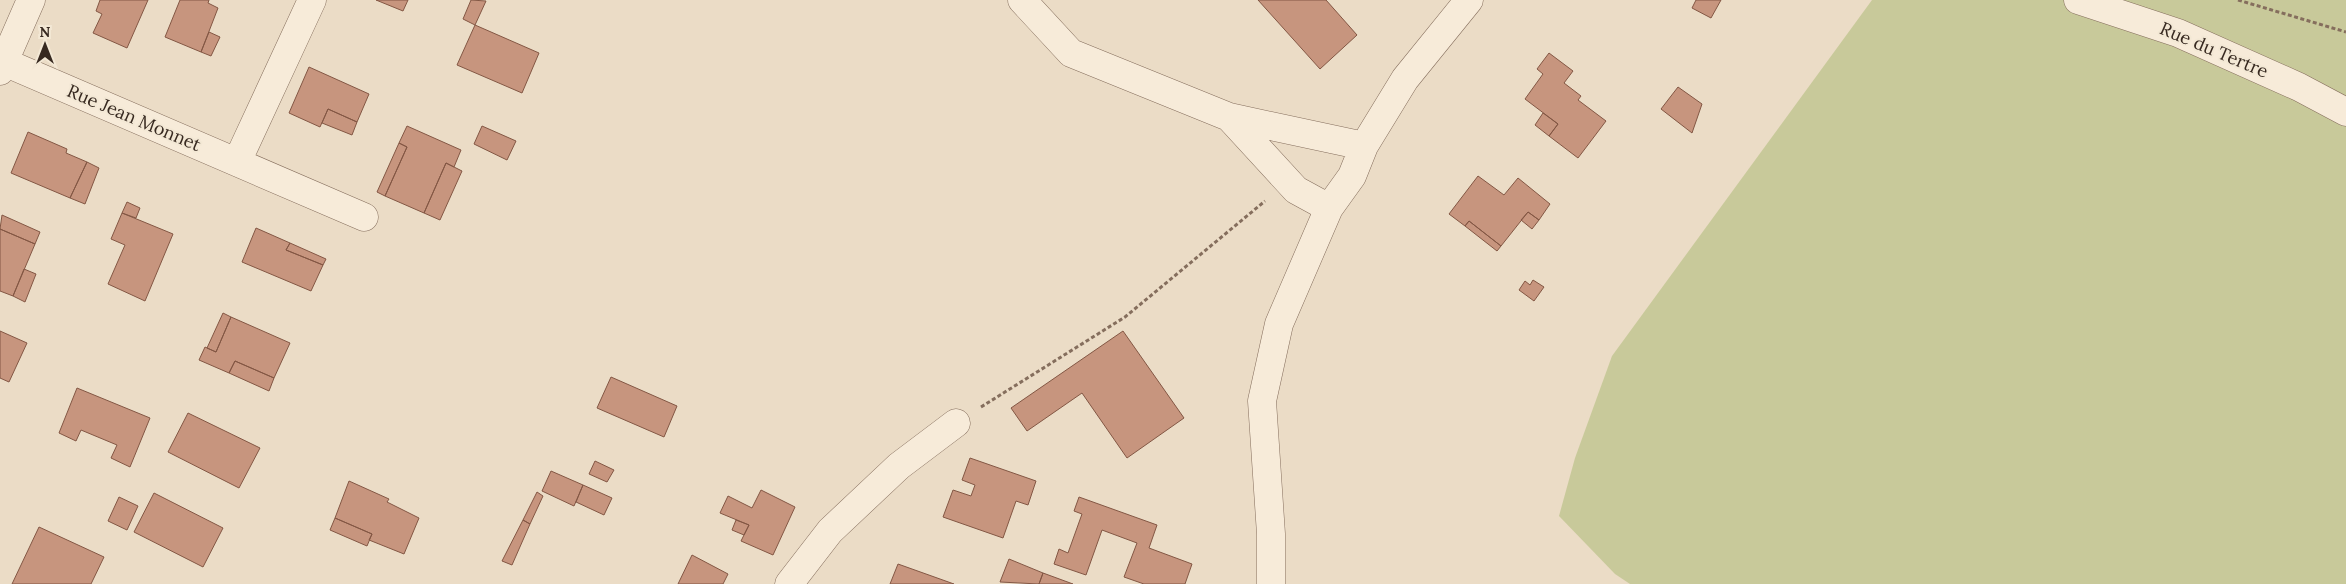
<svg xmlns="http://www.w3.org/2000/svg" width="2346" height="584" font-family="Lora,serif">
  <style>
    .green { fill: #c8c99a }
    .building { fill: #c7957e; stroke: #835744 }
    .lines { fill: none; stroke-linecap: round; stroke-linejoin: round }
    .street-casing { stroke: #856e5d; stroke-width: 29 }
    .path { stroke: #856e5d; stroke-width: 3; stroke-dasharray: 4 2.5; stroke-linecap: butt }
    .street { stroke: #f7ebd9; stroke-width: 28 }
    .labels { text-anchor: middle; stroke-width: 4; stroke-linejoin: round; paint-order: stroke }
    .street-label { font-size: 18px; fill: #372920; stroke: #f3e8d5 }
  </style>
  <rect width="100%" height="100%" fill="#ebdcc6"/>
  <path class="green" d="M1872 0H2346V584H1630L1615 574 1559 516 1575 458 1612 356Z"/>
  <path class="building" d="M100 0H148L127 48 93 33 102 14 96 11Z
    M180 0H209L208 3 218 8 201 52 165 37Z
    M376 0H408L403 11Z
    M471 0 486 1 475 25 463 19Z
    M1258 0H1326L1357 35 1320 69Z
    M1696 0H1721L1711 18 1692 8Z
    M475 25 539 53 522 93 457 65Z
    M209 32 220 37 211 56 201 52Z
    M1549 53 1573 71 1564 83 1581 96 1578 100 1606 121 1578 158 1549 136 1558 124 1525 99 1543 74 1537 69Z
    M309 67 369 94 357 122 328 109 320 127 289 113Z
    M1678 87 1702 104 1692 133 1661 109Z
    M328 109 357 122 352 135 322 123Z
    M1543 113 1558 124 1549 136 1535 125Z
    M407 126 461 150 454 167 446 163 424 213 385 196 407 147 399 143Z
    M482 126 516 141 507 160 474 144Z
    M28 132 67 149 66 153 87 162 70 198 11 173Z
    M399 143 407 147 385 196 377 192Z
    M87 162 99 168 85 204 70 198Z
    M446 163 462 171 440 220 424 213Z
    M1478 176 1504 195 1518 178 1550 204 1539 220 1528 212 1501 246 1469 221 1465 226 1449 214Z
    M127 202 140 208 136 218 122 213Z
    M1528 212 1539 220 1532 229 1521 220Z
    M122 213 173 234 145 301 108 284 125 245 111 239Z
    M2 215 40 232 35 244 0 229Z
    M1469 221 1501 246 1497 251 1465 226Z
    M256 228 290 243 286 250 323 265 311 291 242 262Z
    M0 229 35 244 13 296 0 291Z
    M290 243 326 259 323 265 286 250Z
    M24 269 36 274 25 302 13 296Z
    M1533 280 1544 287 1534 301 1519 290 1525 281 1530 285Z
    M223 313 231 317 216 352 207 348Z
    M231 317 290 343 274 378 235 361 229 373 199 360 205 347 216 352Z
    M0 331 27 343 9 382 0 378Z
    M1123 331 1184 418 1127 458 1082 393 1027 431 1011 408Z
    M235 361 274 378 269 391 229 373Z
    M611 377 677 406 664 437 597 408Z
    M77 388 150 418 130 467 111 458 117 445 81 430 76 441 59 433Z
    M188 413 260 448 239 488 168 452Z
    M970 458 1036 481 1028 505 1016 501 1003 538 943 517 953 490 971 496 975 485 962 480Z
    M595 461 614 470 607 482 589 474Z
    M551 471 583 485 574 506 542 491Z
    M349 481 389 499 387 502 419 518 404 554 369 540 372 534 335 518Z
    M583 485 612 498 604 515 576 502Z
    M761 490 795 507 773 555 741 541 749 525 720 513 728 496 752 508Z
    M537 492 543 496 530 524 523 520Z
    M154 493 223 528 203 567 134 532Z
    M119 497 138 506 127 530 108 521Z
    M1079 497 1157 525 1149 548 1192 564 1185 584H1144L1124 577 1137 543 1102 530 1086 575 1054 564 1059 549 1068 553 1082 514 1074 511Z
    M335 518 372 534 367 546 330 530Z
    M523 520 530 524 512 565 502 561Z
    M736 520 749 525 744 535 732 530Z
    M39 527 104 557 91 584H12Z
    M692 555 728 574 723 584H678Z
    M1009 559 1043 573 1039 584 1000 582Z
    M898 564 954 584H890Z
    M1043 573 1073 584H1039Z"/>
  <g class="lines">
    <g class="street-casing">
      <path id="street" d="M1022 0 1071 53 1229 117
        M2078 0 2178 33 2299 87 2346 112
        M4 62 364 217
        M0 71 31 0
        M237 162 312 0
        M1329 208 1296 190 1229 117 1364 146
        M789 584 830 531 899 466 956 423
        M1271 584V534L1262 401 1279 324 1329 208 1352 176 1364 146 1405 79 1469 0"/>
    </g>
    <path class="path" d="M2238 0 2346 32
      M981 407 1125 317 1265 201"/>
    <use href="#street" class="street"/>
  </g>
  <g class="labels">
    <g class="street-label">
      <text transform="translate(2214 50) rotate(23)" y="6">Rue du Tertre</text>
      <text transform="translate(134 118) rotate(23)" y="6">Rue Jean Monnet</text>
    </g>
  </g>
  <g transform="translate(45 45)" stroke="#f3e8d5" stroke-width="4" paint-order="stroke">
  <path d="M0-4L9 19L0 12L-9 19Z" fill="#372920"/>
  <text y="-8" font-size="14" font-weight="bold" text-anchor="middle" fill="#372920">N</text>
  </g>
</svg>
